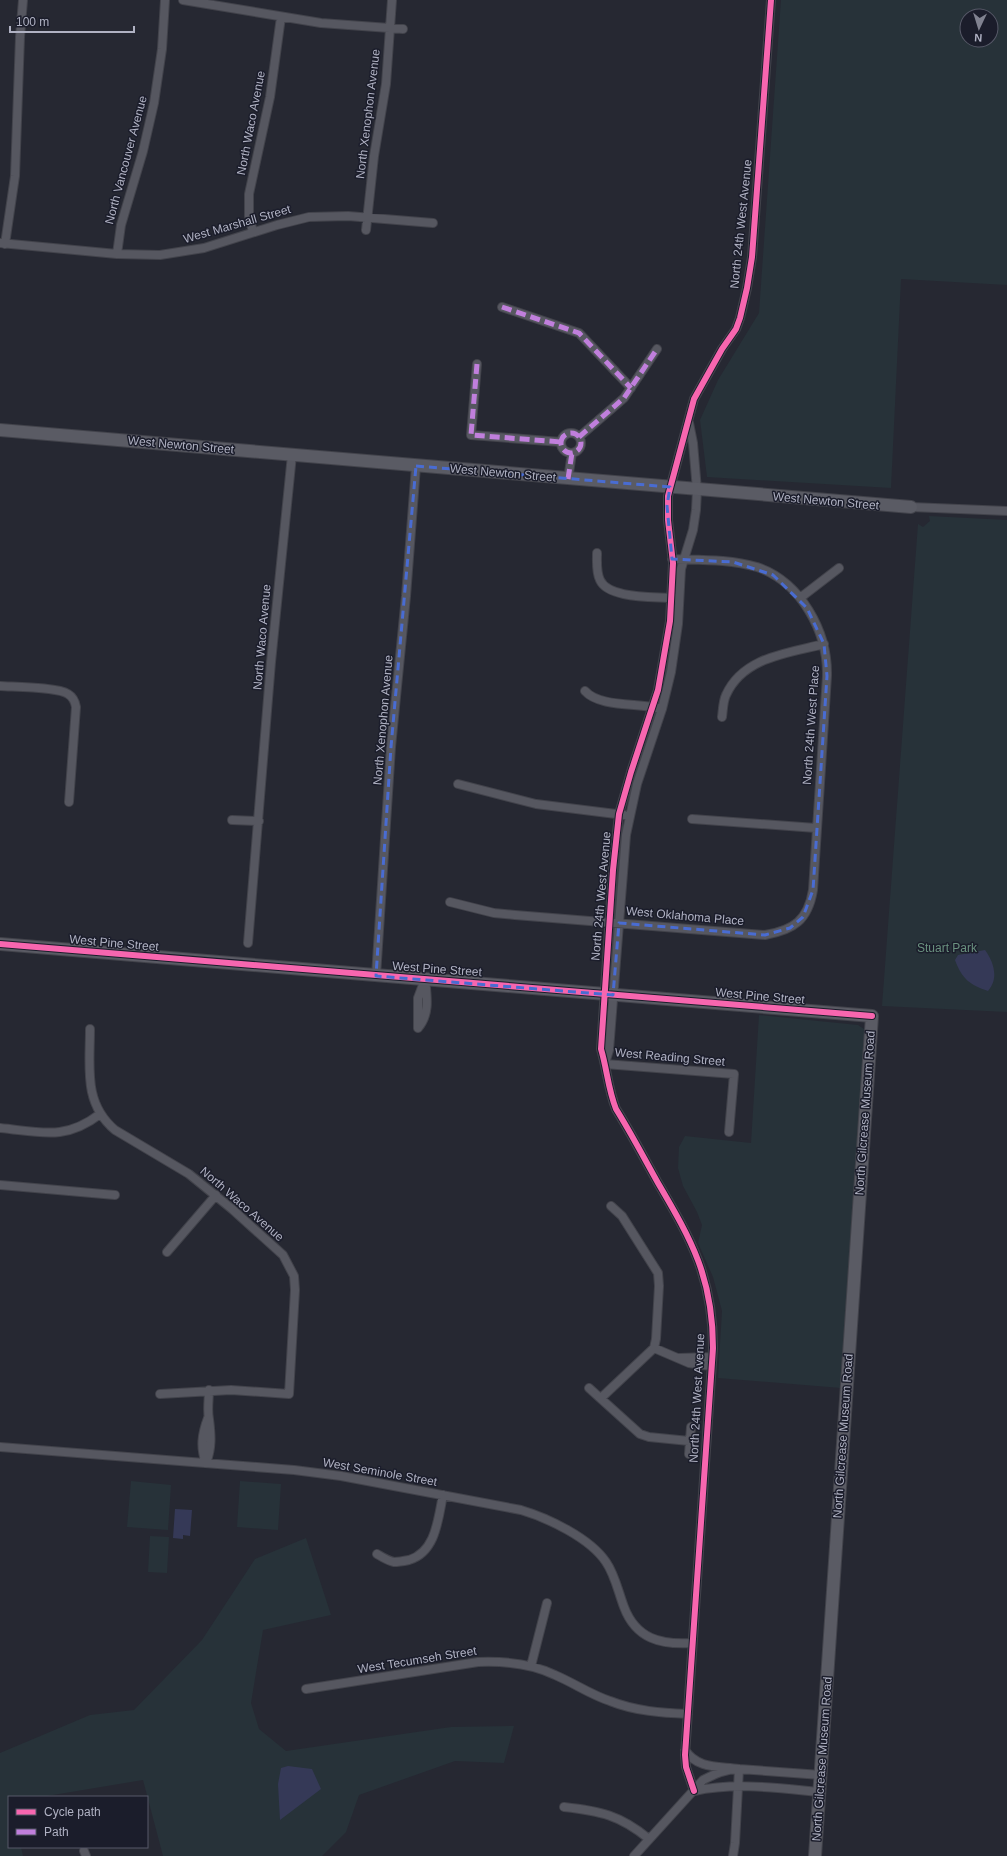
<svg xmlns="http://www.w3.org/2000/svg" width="1007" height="1856" font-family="Helvetica,sans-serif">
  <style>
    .green { fill: #273239; fill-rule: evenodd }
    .water { fill: #353957 }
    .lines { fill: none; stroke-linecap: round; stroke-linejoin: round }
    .street-casing { stroke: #42434b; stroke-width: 10 }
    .secondary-casing { stroke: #42434b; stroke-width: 14 }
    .street { stroke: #565760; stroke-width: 8 }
    .secondary { stroke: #5a5b64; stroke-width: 12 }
    .quiet { stroke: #c07fdc; stroke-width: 5; stroke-dasharray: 10 5; stroke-linecap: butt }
    .cycleway-casing { stroke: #1b1d2b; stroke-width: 8 }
    .cycleway { stroke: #f766af; stroke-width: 6 }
    .marked { fill: none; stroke: #496cd2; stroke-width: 3; stroke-dasharray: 8 5; stroke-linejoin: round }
    .labels { text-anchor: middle; stroke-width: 3; stroke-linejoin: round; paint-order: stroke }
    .street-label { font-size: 12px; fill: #b0b2c3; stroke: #1b1d2b }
    .park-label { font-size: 12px; fill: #6a917f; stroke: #1b1d2b }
  </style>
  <rect width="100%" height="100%" fill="#262832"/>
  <path class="green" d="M781 0H1007V285L901 279 891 488 707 477 700 420 718 380 759 313ZM967 16H991V40H967Z
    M929 516 1007 520V1012L882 1006 918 524 923 527 930 521Z
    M759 1015 858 1025 864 1029 867 1037 841 1388 718 1378 722 1311 713 1277 698 1243 702 1225 697 1212 683 1186 678 1168 679 1147 685 1136 751 1143Z
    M131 1481 171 1485 168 1530 127 1527Z
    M240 1481 281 1484 278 1530 237 1527Z
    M150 1536 169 1537 167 1573 148 1572Z
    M306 1538 331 1615 263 1630 251 1703 259 1729 286 1751 451 1727 514 1726 504 1763 455 1761 359 1795 346 1832 322 1856H163L143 1780 41 1797H9V1847H21L23 1856H0V1753L90 1715 134 1710 202 1640 255 1559Z"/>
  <path class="water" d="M985 950C994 962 999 979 988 991 970 985 962 979 955 960L958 955Z
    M175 1509 192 1510 190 1536 183 1535V1539L173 1538Z
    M288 1766 312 1769 321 1789 280 1820 278 1784 281 1768Z"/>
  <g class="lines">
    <g class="street-casing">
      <path id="street" d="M183 0 321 23 403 29
        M366 230 374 156 386 84 392 0
        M253 232 249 216V194L270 97 281 17
        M0 243 117 254 160 255 204 248 277 225 309 217 348 216 433 223
        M5 244 15 176 20 37 23 0
        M117 254 121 225 143 151 154 103 162 49 165 0
        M502 307 579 333 631 388
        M477 364 471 435 561 442
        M561 443a10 10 0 1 1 20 0a10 10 0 1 1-20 0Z
        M579 437 624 398 657 349
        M568 479 572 453
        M911 507 1007 511
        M597 553C597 562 596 572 600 580 609 600 659 596 678 599
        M800 598 839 568
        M0 686C14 687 58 687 68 694 73 697 75 701 76 707L69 802
        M585 691C599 707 637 703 658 708
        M722 717C723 710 723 701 726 695 743 657 788 653 824 644
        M458 784 536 804 624 815
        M692 819 816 828
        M232 820 259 821
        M450 902 494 913 515 915 765 935C794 930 808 920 813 890L827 676C828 632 801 582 757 567 730 559 700 560 672 559
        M248 943 271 662 292 455
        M376 976 391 747 406 596 416 466
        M418 1028C430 1014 427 997 425 979
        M418 1028V998L424 982
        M90 1029C90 1067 83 1103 115 1130L189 1174 232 1209 283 1255 294 1276 295 1290 289 1394 231 1390 160 1394
        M605 1063 609 1050 626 835 637 784 662 709 671 672 678 624 681 569 693 530 696 510 697 490 693 443 689 423
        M605 1064 734 1074 729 1132
        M0 1128C41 1132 65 1141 100 1114
        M0 1185 115 1195
        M167 1252 216 1195
        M654 1348 689 1363 711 1366
        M679 1358 712 1357
        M589 1388 640 1434 649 1437 689 1441
        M601 1398 654 1348 656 1339 659 1286 658 1273 622 1216 611 1206
        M0 1447 294 1470 341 1476 521 1510C548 1518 590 1538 606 1562 615 1575 618 1591 624 1607 636 1639 661 1645 692 1643
        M689 1454 691 1427
        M206 1463C212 1448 211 1435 209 1419 207 1410 209 1399 209 1390
        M206 1463C200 1447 202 1434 208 1418
        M377 1554C382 1557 388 1561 394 1562 398 1562 404 1561 409 1560 436 1552 438 1519 443 1495
        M531 1666 547 1603
        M306 1689 478 1662C504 1661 531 1663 555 1675 574 1683 591 1695 610 1701 635 1711 662 1713 688 1714
        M685 1750C697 1769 719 1766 739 1769L735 1843 733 1856
        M694 1791 686 1767 685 1755 713 1348C713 1278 692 1241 658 1183 644 1158 631 1133 616 1109 608 1089 607 1069 601 1049L613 870 619 814 631 772 658 690 670 621 673 563 668 520V496L694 399 722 349 736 329 740 318 747 288 752 257 771 0
        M694 1791C736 1782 777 1788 820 1792
        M564 1807C600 1811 620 1815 649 1839
        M84 1851 86 1856
        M634 1856 703 1780C715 1774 725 1769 739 1769L821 1775"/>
    </g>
    <g class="secondary-casing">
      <path id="secondary" d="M0 430 911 507
        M0 944 872 1016 815 1856"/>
    </g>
    <use href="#street" class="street"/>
    <use href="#secondary" class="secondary"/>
    <path class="quiet" d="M502 307 579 333 631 388
      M477 364 471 435 561 442
      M561 443a10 10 0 1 1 20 0a10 10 0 1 1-20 0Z
      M579 437 624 398 657 349
      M568 479 572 453"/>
    <g class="cycleway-casing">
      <path id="cycleway" d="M0 944 872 1016
        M694 1791 686 1767 685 1755 713 1348C713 1278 692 1241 658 1183 644 1158 631 1133 616 1109 608 1089 607 1069 601 1049L613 870 619 814 631 772 658 690 670 621 673 563 668 520V496L694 399 722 349 736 329 740 318 747 288 752 257 771 0"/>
    </g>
    <use href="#cycleway" class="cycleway"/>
  </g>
  <path class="marked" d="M416 466 670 487 667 506 672 559 733 562 773 575 807 608 824 644 827 676 813 890 803 917 790 928 765 935 619 923 613 995 376 976 391 747Z"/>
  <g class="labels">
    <g class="street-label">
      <text transform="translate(368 114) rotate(-83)" y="4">North Xenophon Avenue</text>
      <text transform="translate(251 123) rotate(-79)" y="4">North Waco Avenue</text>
      <text transform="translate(126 160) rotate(-75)" y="4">North Vancouver Avenue</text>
      <text transform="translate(237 224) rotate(-16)" y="4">West Marshall Street</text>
      <text transform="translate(741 224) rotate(-84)" y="4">North 24th West Avenue</text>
      <text transform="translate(181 445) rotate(5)" y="4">West Newton Street</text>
      <text transform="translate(503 473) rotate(5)" y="4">West Newton Street</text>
      <text transform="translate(826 501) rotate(5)" y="4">West Newton Street</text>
      <text transform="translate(262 637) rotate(-85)" y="4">North Waco Avenue</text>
      <text transform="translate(383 720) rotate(-85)" y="4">North Xenophon Avenue</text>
      <text transform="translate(811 725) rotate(-86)" y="4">North 24th West Place</text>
      <text transform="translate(601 896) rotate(-85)" y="4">North 24th West Avenue</text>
      <text transform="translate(685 916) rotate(5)" y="4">West Oklahoma Place</text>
      <text transform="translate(114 943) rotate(5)" y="4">West Pine Street</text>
      <text transform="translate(437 969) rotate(4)" y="4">West Pine Street</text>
      <text transform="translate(760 996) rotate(5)" y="4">West Pine Street</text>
      <text transform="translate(670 1057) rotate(5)" y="4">West Reading Street</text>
      <text transform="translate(865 1113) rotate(-86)" y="4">North Gilcrease Museum Road</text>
      <text transform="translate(242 1204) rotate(41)" y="4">North Waco Avenue</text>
      <text transform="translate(697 1398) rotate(-87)" y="4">North 24th West Avenue</text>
      <text transform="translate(843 1436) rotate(-86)" y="4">North Gilcrease Museum Road</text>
      <text transform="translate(380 1472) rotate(10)" y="4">West Seminole Street</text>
      <text transform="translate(417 1660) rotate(-9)" y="4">West Tecumseh Street</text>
      <text transform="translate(822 1759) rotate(-86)" y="4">North Gilcrease Museum Road</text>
    </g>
    <g class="park-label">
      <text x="947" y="952">Stuart Park</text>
    </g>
  </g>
  <rect x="8" y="1796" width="140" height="52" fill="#1b1d2b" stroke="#575968"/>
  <rect x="16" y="1809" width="20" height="6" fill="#f766af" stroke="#575968"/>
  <text x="44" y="1816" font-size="12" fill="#b0b2c3">Cycle path</text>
  <rect x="16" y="1829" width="20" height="6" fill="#c07fdc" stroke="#575968"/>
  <text x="44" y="1836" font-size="12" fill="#b0b2c3">Path</text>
  <g transform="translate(979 28) rotate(184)"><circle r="19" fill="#1b1d2b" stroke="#575968"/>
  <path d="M0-3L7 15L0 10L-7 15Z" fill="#808290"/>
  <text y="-6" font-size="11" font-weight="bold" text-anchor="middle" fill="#b0b2c3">N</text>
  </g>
  <path d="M10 26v6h124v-6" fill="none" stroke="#b0b2c3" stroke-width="2"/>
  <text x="16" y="26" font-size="12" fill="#b0b2c3" stroke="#1b1d2b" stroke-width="3" paint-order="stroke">100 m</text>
</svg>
